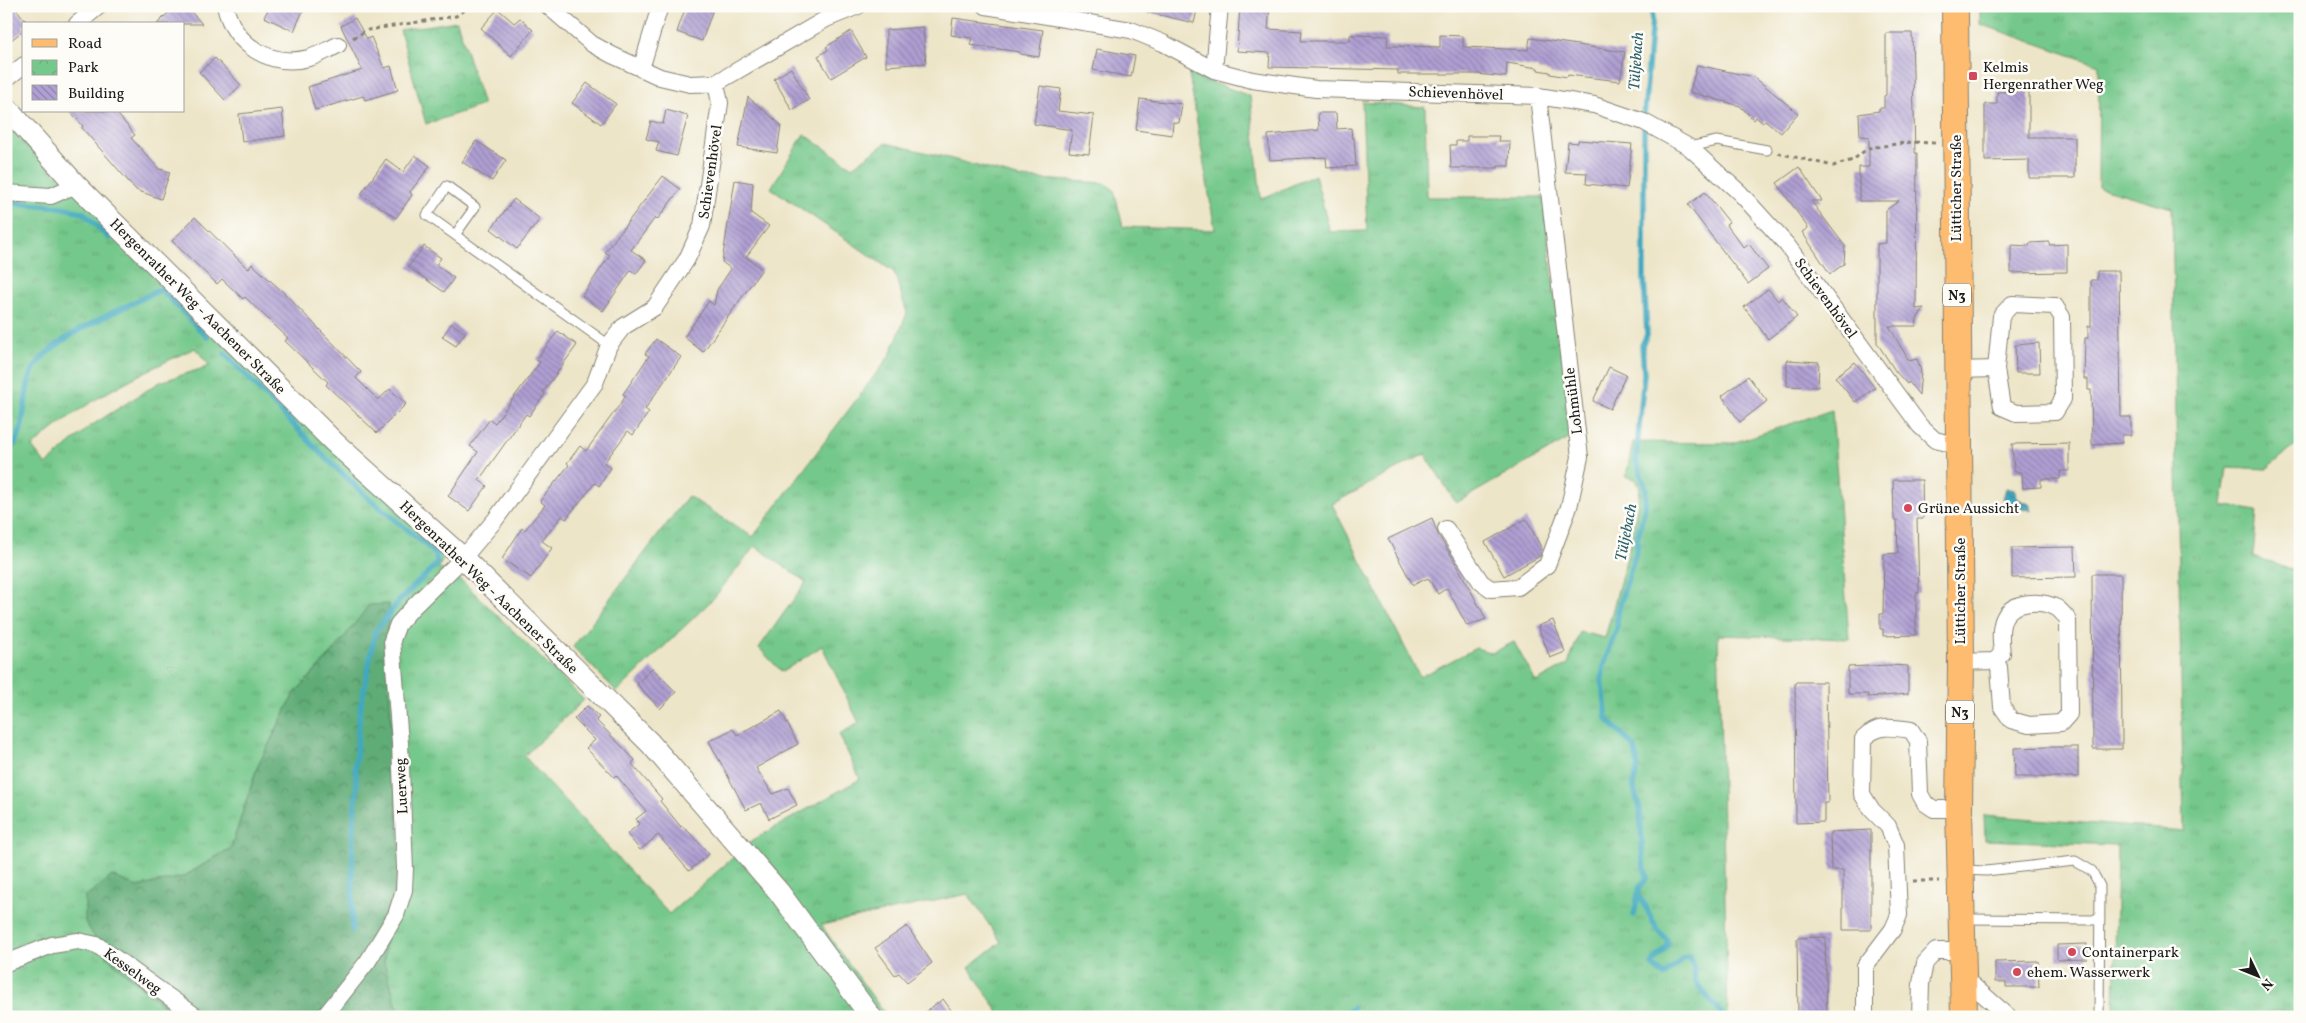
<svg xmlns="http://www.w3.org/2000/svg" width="2306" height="1023" font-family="Vollkorn,serif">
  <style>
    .grass { fill: url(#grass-tufts); stroke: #487254; fill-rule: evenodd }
    .forest { fill: url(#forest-crowns); stroke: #3e644a }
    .park { fill: url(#park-crowns); stroke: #487254 }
    .water { fill: url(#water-waves); stroke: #2e626e }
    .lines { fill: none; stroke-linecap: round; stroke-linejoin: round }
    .stream { stroke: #3fa9bf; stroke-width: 5.5 }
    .building { fill: url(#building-back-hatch) }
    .service-casing { stroke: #848072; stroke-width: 11 }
    .minor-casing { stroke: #848072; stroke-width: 18 }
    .tertiary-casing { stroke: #848072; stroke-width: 23 }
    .primary-casing { stroke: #848072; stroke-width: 28 }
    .path { stroke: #848072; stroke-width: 3; stroke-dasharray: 4 4; stroke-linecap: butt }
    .service { stroke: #fff; stroke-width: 9 }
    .minor { stroke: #fff; stroke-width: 16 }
    .tertiary { stroke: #fff; stroke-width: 21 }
    .primary { stroke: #febc70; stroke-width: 26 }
    .poi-dot { fill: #d1495b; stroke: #fdfcf7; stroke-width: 2 }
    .labels { text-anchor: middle; stroke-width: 5; stroke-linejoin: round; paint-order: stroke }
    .shield { fill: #fdfcf7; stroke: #605f5e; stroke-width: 1 }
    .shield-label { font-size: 14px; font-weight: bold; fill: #1c1c1c }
    .poi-label { font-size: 15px; fill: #1c1c1c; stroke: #fdfcf7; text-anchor: start }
    .street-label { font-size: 15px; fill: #1c1c1c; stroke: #fdfcf7 }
    .water-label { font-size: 16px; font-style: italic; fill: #2e626e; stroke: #fdfcf7 }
  </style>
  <defs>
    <pattern id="grass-tufts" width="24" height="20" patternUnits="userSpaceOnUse" patternTransform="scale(1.25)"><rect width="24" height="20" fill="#75c88b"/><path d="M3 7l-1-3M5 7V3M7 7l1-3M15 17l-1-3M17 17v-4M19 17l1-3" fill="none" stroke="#65ab77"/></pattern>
    <pattern id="forest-crowns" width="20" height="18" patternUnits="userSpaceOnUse" patternTransform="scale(1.25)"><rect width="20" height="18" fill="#60ac77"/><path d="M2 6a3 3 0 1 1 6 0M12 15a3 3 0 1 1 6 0" fill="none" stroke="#4e8b61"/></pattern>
    <pattern id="park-crowns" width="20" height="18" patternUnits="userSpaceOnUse" patternTransform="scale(1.25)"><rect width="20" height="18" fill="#75c88b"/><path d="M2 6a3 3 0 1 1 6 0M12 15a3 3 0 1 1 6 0" fill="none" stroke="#65ab77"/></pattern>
    <pattern id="water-waves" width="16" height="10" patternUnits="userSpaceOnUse" patternTransform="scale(1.25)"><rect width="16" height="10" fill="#3fa9bf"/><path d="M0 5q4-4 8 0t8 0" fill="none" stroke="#34899a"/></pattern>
    <pattern id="building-back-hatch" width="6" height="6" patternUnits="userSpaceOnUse" patternTransform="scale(1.25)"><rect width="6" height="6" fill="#af9fd3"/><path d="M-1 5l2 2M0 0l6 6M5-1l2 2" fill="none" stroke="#8e81aa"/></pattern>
  </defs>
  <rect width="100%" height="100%" fill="#fdfcf7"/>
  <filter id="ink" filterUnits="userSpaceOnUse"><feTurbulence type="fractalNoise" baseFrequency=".02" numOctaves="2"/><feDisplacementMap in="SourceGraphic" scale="10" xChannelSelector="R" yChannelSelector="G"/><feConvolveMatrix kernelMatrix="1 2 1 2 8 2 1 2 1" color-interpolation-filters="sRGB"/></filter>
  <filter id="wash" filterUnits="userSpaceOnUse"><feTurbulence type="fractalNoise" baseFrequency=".0096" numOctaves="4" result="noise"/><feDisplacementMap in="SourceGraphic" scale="20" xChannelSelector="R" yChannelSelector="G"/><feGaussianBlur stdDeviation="1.12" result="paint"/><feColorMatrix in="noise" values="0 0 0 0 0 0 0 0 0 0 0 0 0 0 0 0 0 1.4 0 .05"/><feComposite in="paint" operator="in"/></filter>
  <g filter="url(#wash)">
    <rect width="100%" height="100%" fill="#ede5c8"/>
    <path class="grass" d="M1980 6H2300V441L2267 469 2227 467 2222 505 2257 511 2253 556 2300 573V1012L2278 1011 2253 1017H2114L2117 845 1985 840 1984 815 2184 831 2172 208 2098 187 2099 65 1980 24Z
      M1189 74 1250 96 1261 199 1315 175 1330 232 1367 231 1362 102 1425 107 1427 197H1543L1572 437 1456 503 1425 454 1332 504 1420 677 1476 648 1492 653 1514 642 1536 682 1568 664 1580 632 1605 638 1631 542 1640 488 1635 479 1626 476 1633 442 1733 443 1832 410 1849 639 1718 635 1728 1017H993L999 1013 969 967 1001 942 968 894 821 925 887 1017H400L384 962 387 923 386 647 389 604 333 652 294 694 257 768 231 848 183 877 137 887 112 876 109 959 176 1017H6V125L445 554 439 568 457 576 584 700 524 756 669 914 753 840 860 779 839 734 859 723 822 646 782 672 759 648 806 582 755 546 714 598 617 692 573 647 688 496 753 537 890 355 907 313 894 272 771 188 804 134 852 167 886 143 941 156 1021 178 1105 183 1114 190 1123 227 1215 230ZM195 348 210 366 160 382 89 427 46 465 32 447C79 404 138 374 195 348Z"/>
    <path class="forest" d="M389 604 386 647 401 872 387 923 384 962 400 1017H176L109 959 85 922V897L112 876 137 887 183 877 231 848 257 768 294 694 333 652 369 605Z"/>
    <path class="park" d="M457 21 483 105 426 124 400 30Z"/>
    <path class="water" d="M2006 488 2014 490 2018 499 2031 505V510L2022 509 2012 505 2010 506 2003 499Z"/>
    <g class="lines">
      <path class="stream" d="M1644 117 1653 6
        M1644 127V278L1647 335 1642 345 1644 374 1636 460 1646 490 1645 507 1637 539V549L1623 594 1618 612 1617 629 1604 664 1602 678 1607 719 1635 748 1638 767 1633 785 1640 810 1643 861 1647 878 1639 888 1638 895 1645 905 1656 928 1667 940 1668 945C1663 953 1655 957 1652 965L1664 976 1683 958 1689 956 1694 968 1695 981 1724 1017
        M6 202 61 207 84 213 109 238
        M225 354 324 456 367 497 421 541
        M6 453C32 433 18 390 37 364 60 333 125 308 161 289L207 337
        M1634 915 1638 895
        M352 930 353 828 357 786 355 768 360 710 375 632 400 600 437 564 436 555 422 540
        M1341 1017 1353 1008"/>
    </g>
    <g id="blocks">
      <path class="building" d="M6 6H14L28 24H24V30L6 44Z
        M175 6H186L202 24H157Z
        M270 6H305L294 31 264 17Z
        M686 6H714L702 41 677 32Z
        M1148 6H1198L1194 23 1147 12Z
        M1240 6H1270L1268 29 1302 31 1301 41H1350V35L1388 36 1387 46 1440 47V35L1463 36V47L1528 50 1530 38 1625 52 1620 81 1568 75 1567 77 1550 74V72L1538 70V68L1507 63 1506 77 1477 74H1398V70L1269 67 1270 53 1237 51Z
        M498 9 514 23 520 18 533 30 511 56 481 28Z
        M355 18 367 39 371 37 384 68 391 66 398 90 365 100 363 96 315 110 308 87 362 70 341 26Z
        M953 18 1043 30 1039 57 1020 54V52L970 45 972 38 951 35Z
        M923 27 926 63 886 66V30Z
        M851 31 866 57 831 78 818 56 828 50 826 47Z
        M1886 33H1912L1915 153H1917L1916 309 1924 308 1917 319 1916 326H1889L1909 361 1917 359 1921 371 1919 395 1909 382 1907 384 1896 372 1877 343V244L1886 243V210L1899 201H1859V167H1869V137L1860 136 1859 114 1879 111V108H1884V96L1886 95Z
        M1097 49 1135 56 1131 77 1093 70Z
        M215 58 241 85 225 100 199 72Z
        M1697 65 1754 77 1798 113 1781 133 1765 120 1763 123 1756 117 1754 120 1740 106 1690 92Z
        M791 68 809 100 792 110 774 79Z
        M587 83 616 104 601 124 572 103Z
        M1040 86 1061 89 1058 111 1094 115 1089 154 1069 152 1072 130 1034 124Z
        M2029 91V137H2075V178H2029V160L1985 161V104H1997V92Z
        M748 97 781 125 777 153 738 147Z
        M1140 99 1182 104 1179 123 1173 122 1172 135 1136 130Z
        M282 109 285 136 242 142 239 114Z
        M666 110 688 116 677 156 656 151 659 142 646 139 651 121 663 124Z
        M70 111H115L135 135 131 138 159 169 170 172 161 199 136 190 82 128 83 126Z
        M1318 113H1336L1337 129 1351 128 1352 138H1354L1356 166 1327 168 1326 157 1270 160 1268 135 1319 130Z
        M1467 136H1499L1498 141H1510L1509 166H1498V168H1451L1450 145H1456V141H1467Z
        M1578 140 1632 144 1627 188 1586 184 1587 173 1565 172 1568 142 1578 143Z
        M476 141 506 160 492 181 462 162Z
        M415 155 430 166 410 192 412 195 396 218 361 194 386 159 403 172Z
        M1799 167 1822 201H1811L1845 246 1844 264 1830 274 1802 232 1808 228 1777 183Z
        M663 176 680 189 657 220 655 218 631 250 646 260 636 274 631 270 603 311 582 296 610 255 605 252Z
        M735 180 753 183 751 213 769 226 746 257 762 269 703 352 684 337 709 301 714 305 717 290 731 269 722 262Z
        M1705 192 1729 222 1726 224 1744 248 1749 244 1768 269 1748 284 1688 205Z
        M514 199 540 219 517 249 491 229Z
        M195 217 248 269 252 264 282 291 361 372 356 378 378 400 390 389 406 404 377 433 326 385 328 382 285 341 288 338 245 297 243 299 222 279 217 284 172 241Z
        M2049 242V245L2067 244V272L2011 273V245L2029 246 2030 243Z
        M424 246 441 258 436 265 454 278 444 292 408 267Z
        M2097 271H2119L2121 417H2131V435H2122V443L2092 445 2091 390H2088V379H2084L2085 338H2088V326H2091V280H2097Z
        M1768 289 1778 301 1782 297 1797 317 1768 339 1744 307Z
        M452 323 465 333 456 346 442 337Z
        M558 331 577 345 543 392 545 394 529 416 526 414 479 480 487 486 469 511 448 496 478 452 470 446 490 419 495 423 540 362 536 360Z
        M656 339 681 357 645 409 649 412 633 435 628 431 604 463 611 468 599 486 595 483 566 519 562 516 542 541 552 548 531 578 502 559 522 528 525 530 545 505 540 501 569 465 567 463 580 446 586 451 626 396 623 394 649 356 645 354Z
        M2039 343 2040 373H2016L2015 345Z
        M1787 360 1819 362 1818 387 1787 386Z
        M1855 362 1875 388 1855 402 1835 377Z
        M1609 367 1626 375 1610 409 1593 401Z
        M1748 376 1767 401 1740 422 1722 396Z
        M2069 443V471H2060V479H2041V487L2023 488 2022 472H2014L2012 444Z
        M1893 480H1922L1923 519H1917L1919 593H1916V635L1883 636V629H1880V614H1883L1884 554 1898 553 1897 520H1894Z
        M1432 518 1438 535 1454 560 1486 619 1467 626 1447 588 1438 594 1428 578 1413 585 1388 539Z
        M1526 519 1542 549 1540 556 1504 576 1485 542Z
        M2075 547 2076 577 2012 578V548Z
        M2092 574H2121L2122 749H2093Z
        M1553 620 1565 652 1550 658 1538 626Z
        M1889 665 1908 666V694L1868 697V694H1848V667Z
        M652 668 676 692 660 709 637 684Z
        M1795 682H1826L1828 803H1824V822L1796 823Z
        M587 706 599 717 596 720 635 760 632 764 662 799 660 801 681 827 682 826 690 833 709 854 689 871 658 835 640 850 627 834 639 824 636 819 646 811 616 775 614 777 586 748 595 740 574 719Z
        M781 711 798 744 756 768 773 794 788 788 797 805 769 819 761 803 746 810 709 741 733 729 737 735Z
        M2047 747H2078V777H2015L2014 748Z
        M1871 830V930H1843V870H1831L1830 832Z
        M907 926 932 963 907 982 899 973 895 975 875 948Z
        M1825 937 1827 1017H1798L1797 938Z
        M2087 944V959L2057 960V945Z
        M2038 961 2039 987H2006V982H1995V962Z
        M943 999 956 1017H918Z"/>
    </g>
  </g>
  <g filter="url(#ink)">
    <use href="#blocks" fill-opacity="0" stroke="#848072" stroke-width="1"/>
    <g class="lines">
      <g class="service-casing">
        <path id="service" d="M1689 147 1717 141 1767 150
          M455 235 475 207 447 186 427 215 609 345
          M1962 870 1986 871 2075 861 2092 871 2100 886 2099 1017
          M1963 919 2100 920"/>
      </g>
      <g class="minor-casing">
        <path id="minor" d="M225 6C234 45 270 68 309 58 319 55 329 49 338 45
          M548 6 592 44 612 55 660 77 690 84 716 83 826 19 858 6
          M986 6 1131 30 1163 43 1214 70 1252 80 1316 89 1538 96 1594 105 1644 122 1689 147 1740 193 1787 245 1920 426 1935 440 1960 446
          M77 24 99 6
          M641 69 660 6
          M1214 70 1220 6
          M6 79 24 65
          M6 193 51 196 76 185
          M1958 370 1996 369 2002 407 2016 413 2055 412 2063 399 2062 317 2055 306 2012 304 2001 316 1996 369
          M1446 529 1481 582 1491 589 1518 587 1547 565 1569 507 1580 457 1538 96
          M1961 662 1994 661 2002 654C2001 643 1999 629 2004 618 2013 600 2041 600 2057 608 2061 611 2065 616 2068 619L2069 714 2061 723 2029 725 2011 720 2002 707 1999 667 1994 661
          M6 963 52 945 78 941 97 945 197 1017
          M1963 977 2009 1017
          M324 1017 368 961 396 915 404 890 405 869 400 743 392 640 398 624 414 606 463 558 495 520 595 383 609 345 623 327 655 307 687 259 702 226 720 103 716 83
          M1865 1017V966L1893 929 1899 915 1896 845 1888 826 1872 810 1862 794 1863 739C1878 724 1891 727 1911 730L1918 741 1920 794 1925 803 1934 809H1959
          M1920 1017 1921 983 1925 963 1936 951H1961"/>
      </g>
      <g class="tertiary-casing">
        <path id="tertiary" d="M6 107 76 185 334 442 463 558 650 743 779 892 871 1017"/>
      </g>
      <g class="primary-casing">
        <path id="primary" d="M1955 6 1961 662 1959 809 1964 1017"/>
      </g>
      <path class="path" d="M353 38 368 30 456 16 471 6
        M1778 153 1833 166 1853 160 1868 148 1912 142 1935 143
        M1913 881H1939"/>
      <use href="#service" class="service"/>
      <use href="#minor" class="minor"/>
      <use href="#tertiary" class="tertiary"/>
      <use href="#primary" class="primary"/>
    </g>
  </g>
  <g class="poi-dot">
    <rect x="1968" y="71" width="10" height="10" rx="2.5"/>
    <circle cx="1908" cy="508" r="5"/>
    <circle cx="2072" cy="952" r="5"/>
    <circle cx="2017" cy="972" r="5"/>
  </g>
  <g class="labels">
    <g class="shield">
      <rect x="1943" y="283.5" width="28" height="23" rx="4"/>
      <rect x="1946" y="700.5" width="28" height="23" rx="4"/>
    </g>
    <g class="shield-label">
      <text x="1957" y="300">N3</text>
      <text x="1960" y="717">N3</text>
    </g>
    <g class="poi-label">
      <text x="1983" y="72">Kelmis<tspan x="1983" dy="17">Hergenrather Weg</tspan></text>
      <text x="1918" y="513">Grüne Aussicht</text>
      <text x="2082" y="957">Containerpark</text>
      <text x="2027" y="977">ehem. Wasserwerk</text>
    </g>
    <g class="street-label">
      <text transform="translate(1456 93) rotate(2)" y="5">Schievenhövel</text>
      <text transform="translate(710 172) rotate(-82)" y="5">Schievenhövel</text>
      <text transform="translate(1956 188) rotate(-90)" y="5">Lütticher Straße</text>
      <text transform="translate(1826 298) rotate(54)" y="5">Schievenhövel</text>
      <text transform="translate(198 306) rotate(45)" y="5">Hergenrather Weg - Aachener Straße</text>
      <text transform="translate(1573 401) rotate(-97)" y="5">Lohmühle</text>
      <text transform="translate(489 587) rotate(44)" y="5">Hergenrather Weg - Aachener Straße</text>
      <text transform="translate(1960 591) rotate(-90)" y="5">Lütticher Straße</text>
      <text transform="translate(401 786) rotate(-93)" y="5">Luerweg</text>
      <text transform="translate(133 971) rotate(36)" y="5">Kesselweg</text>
    </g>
    <g class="water-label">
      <text transform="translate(1635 61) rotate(-86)" y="6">Tüljebach</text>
      <text transform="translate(1625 532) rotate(-79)" y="6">Tüljebach</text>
    </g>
  </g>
  <rect width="2306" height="1023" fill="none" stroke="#fdfcf7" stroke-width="25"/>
  <rect x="22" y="22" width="162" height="90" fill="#fdfcf7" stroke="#a3a29f"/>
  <rect x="32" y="39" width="25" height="8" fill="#febc70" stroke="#a3a29f"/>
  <text x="68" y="48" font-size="15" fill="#1c1c1c">Road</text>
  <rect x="32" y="60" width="25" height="15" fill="url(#park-crowns)" stroke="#a3a29f"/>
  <text x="68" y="72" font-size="15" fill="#1c1c1c">Park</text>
  <rect x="32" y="85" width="25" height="15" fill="url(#building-back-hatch)" stroke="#a3a29f"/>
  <text x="68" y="98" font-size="15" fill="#1c1c1c">Building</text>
  <g transform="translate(2258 976) rotate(133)" stroke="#fdfcf7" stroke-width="4" paint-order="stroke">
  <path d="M0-4L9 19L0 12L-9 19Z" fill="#1c1c1c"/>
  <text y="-8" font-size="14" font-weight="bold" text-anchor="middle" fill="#1c1c1c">N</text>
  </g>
</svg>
